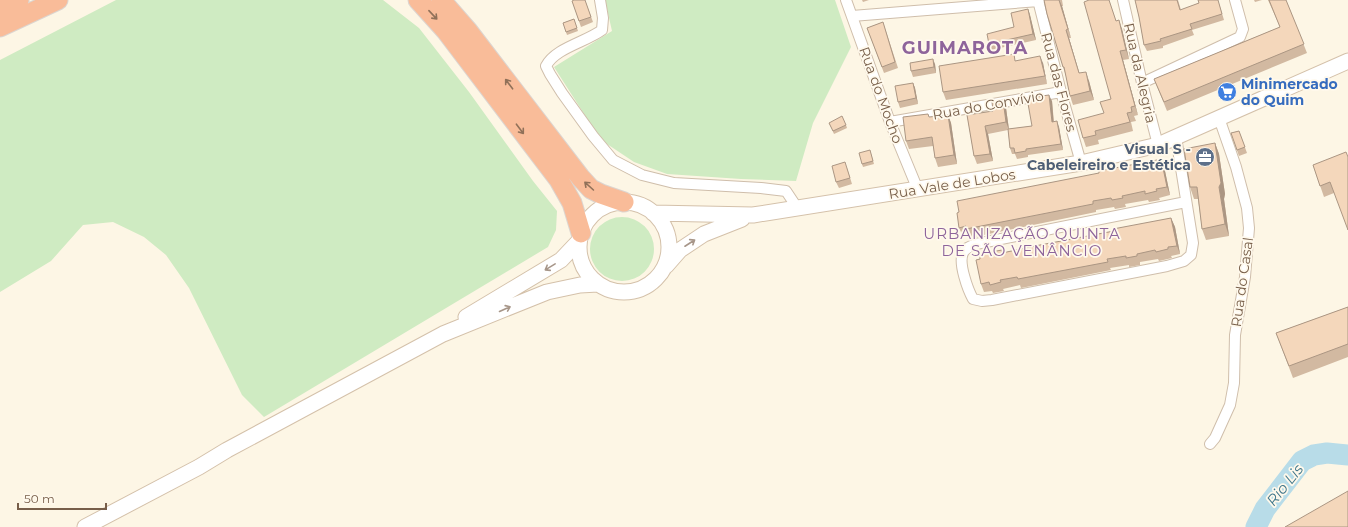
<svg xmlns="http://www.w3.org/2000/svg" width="1348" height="527" font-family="Montserrat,sans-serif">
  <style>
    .green { fill: #cfebc2 }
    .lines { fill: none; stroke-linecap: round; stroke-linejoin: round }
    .river { stroke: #b8dce8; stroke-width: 21 }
    .minor-casing { stroke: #cfbeab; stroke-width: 12 }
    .secondary-casing { stroke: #d4c1aa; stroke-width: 17 }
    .motorway-casing { stroke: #dcd5d0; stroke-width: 21 }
    .minor { stroke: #fff; stroke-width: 10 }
    .secondary { stroke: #fff; stroke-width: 15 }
    .motorway { stroke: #f9bc99; stroke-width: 19 }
    .wall { fill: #d2b9a1 }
    .shaded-wall { fill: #ab9683 }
    .building { fill: #f4d7bb; stroke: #ab9683 }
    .oneway { stroke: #917159 }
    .oneway2 { stroke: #a79689 }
    .labels { text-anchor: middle; stroke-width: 3.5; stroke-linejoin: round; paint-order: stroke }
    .street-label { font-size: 14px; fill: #775e49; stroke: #fff9ec }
    .shop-label { font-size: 14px; font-weight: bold; fill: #366cbe; stroke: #fff9ec; text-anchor: start }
    .service-label { font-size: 14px; font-weight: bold; fill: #4e5e75; stroke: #fff9ec; text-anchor: end }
    .neighbourhood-label { font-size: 15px; letter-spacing: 1px; fill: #8e649b; stroke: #fff9ec }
    .water-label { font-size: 15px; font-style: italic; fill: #41778b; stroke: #fff9ec }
    .district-label { font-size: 18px; font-weight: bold; letter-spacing: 1px; fill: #8e649b; stroke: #fff9ec }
  </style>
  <rect width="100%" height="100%" fill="#fdf6e5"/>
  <path class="green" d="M116 0H383L419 28 469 92 533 181 557 211 556 230 548 247 264 417 242 395 189 288 166 255 144 237 113 222 83 225 51 261 0 292V60Z
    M605 0H835L851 47 813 123 796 181 741 179 667 174 634 162 607 144 595 131 554 67 612 31Z
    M590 249a32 32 0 1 1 64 0a32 32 0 1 1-64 0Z"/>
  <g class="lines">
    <path class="river" d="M1256 527 1265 509 1302 461 1314 455 1327 453 1348 455"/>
    <g class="minor-casing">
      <path id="minor" d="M600 0 603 18 602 30C586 42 555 48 546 66L550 74 562 93 593 136 613 160 642 175 674 183 761 188 786 191 798 209
        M846 0 890 122 918 190
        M1038 0 1061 92 1081 163
        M1123 0 1142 83 1158 145
        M852 16 1039 1
        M1142 83 1240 37 1243 29 1235 0
        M890 122 1061 92
        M1176 137 1193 243 1191 255 1184 261 1167 266 992 300 982 301 973 299C968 290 958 263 963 253 965 248 971 246 976 244L1186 202
        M1210 444 1215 438 1230 405 1234 383 1235 335 1245 277 1249 228 1247 208 1236 167 1219 118"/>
    </g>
    <g class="secondary-casing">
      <path id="secondary" d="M579 247a45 45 0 1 1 90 0a45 45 0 1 1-90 0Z
        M653 213 753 215 1081 163 1158 145 1348 61
        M666 266 680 250 704 234 742 219
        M466 317 561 260 579 241
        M85 527 199 467 227 450 443 334 547 292 580 285 598 284"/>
    </g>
    <g class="motorway-casing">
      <path id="motorway" d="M418 0 446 31 559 180 572 203 581 233
        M441 0 468 31 580 177 591 189 601 194 624 202
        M0 9 19 0
        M0 27 58 0"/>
    </g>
    <use href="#minor" class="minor"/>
    <use href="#secondary" class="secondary"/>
    <use href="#motorway" class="motorway"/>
  </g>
  <path class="wall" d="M585 0 593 22 581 27 572 1Z
    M862 0H869L863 2Z
    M1044 0H1062L1063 6H1062L1071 38H1069L1079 73 1089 81 1094 100 1073 105 1070 96 1066 76 1063 67Z
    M1089 0H1109L1116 21 1122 29 1129 59 1123 60 1138 115 1134 116 1136 121 1131 122 1133 131 1098 140 1099 144 1086 147 1083 138 1104 113 1111 99Z
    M1135 0H1178L1181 10 1199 3 1198 0H1218L1224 20 1192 30 1194 35 1163 46V48L1147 51 1144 45 1139 17Z
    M1254 0H1262L1255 2Z
    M1268 0H1286L1307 53 1167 111 1154 79 1280 27Z
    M1028 9 1030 15 1036 40 991 50 989 44 1014 27Z
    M574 19 578 31 567 35 563 23Z
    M883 22 898 68 884 73 867 28Z
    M1016 61 1043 63 1047 84 946 100 943 92Z
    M935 64 936 73 913 77 911 71Z
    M913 83 915 88 918 104 900 108 898 102Z
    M1003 100 1006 108 1009 129 1032 126 1052 101 1054 122 1059 127 1063 150 1028 155V157L1017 159 1015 154H1012L1010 148 1008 130 988 134 993 161 977 164 974 156 967 115 993 111Z
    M948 115 951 123 957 164 938 167 935 158 933 146 909 149 906 141 930 117Z
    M829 123 846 125 847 128 834 134Z
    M1239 131 1247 153 1239 156 1231 133Z
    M1215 143 1219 154 1225 194 1224 199 1229 236 1206 240 1202 229 1198 199H1194L1190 187Z
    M870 150 874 164 863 167 862 164Z
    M1348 157 1334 193 1324 197 1313 165Z
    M1157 160 1158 163 1165 171 1170 195 1159 198 1160 200 1149 202 1148 200 1125 204 1126 207 1115 209 1114 207 1096 210V212L969 238 968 235 963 236 959 228 1099 173Z
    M847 168 852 184 839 188 836 182Z
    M1171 218 1175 227 1180 254 1171 256 1172 258 1159 261 1158 259 1140 262V265L1129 267V265L1110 268 1111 270 1021 288 1020 285 1003 289 1004 291 993 293 992 291 984 292 981 284 980 259 1002 253 1114 231Z
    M1348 307V357L1293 378 1276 333Z"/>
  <path class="shaded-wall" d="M1059 0 1062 6 1071 38 1068 29Z
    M1028 9 1030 15 1036 40 1033 34Z
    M1119 20 1122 29 1129 59 1126 50Z
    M1066 30 1069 38 1082 82 1079 73Z
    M1120 51 1123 60 1138 115 1135 106Z
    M1040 56 1043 63 1047 84Z
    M933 59 935 64 936 73 934 67Z
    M1086 72 1089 81 1094 100 1090 91Z
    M913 83 915 88 918 104 916 98Z
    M1049 95 1052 101 1054 128 1052 122Z
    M1003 100 1006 108 1009 130 1006 122Z
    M948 115 951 123 957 164 954 155Z
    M1057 121 1059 127 1063 150 1061 144Z
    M985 126 988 134 993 161 990 154Z
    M1215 143 1219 154 1225 194 1224 199 1229 236 1225 224 1219 187Z
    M1162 163 1165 171 1170 195 1167 187Z
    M1171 218 1175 227 1180 254 1177 246Z"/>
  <path class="building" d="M574 0H585L591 17 579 21 572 1Z
    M1044 0H1059L1068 29 1066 30 1079 73 1086 72 1090 91 1070 96 1064 67H1063L1047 14Z
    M1089 0H1109L1116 21 1119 20 1126 50 1120 51 1135 106 1131 107 1132 112 1127 113 1130 122 1095 131 1096 135 1083 138 1078 120 1104 113 1100 102 1111 99 1084 2Z
    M1135 0H1177L1180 10 1199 3 1198 0H1218L1222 14 1190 24 1192 29 1160 39 1161 41 1144 45 1139 17Z
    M1269 0H1286L1304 44 1164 102 1154 79 1280 27Z
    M1028 9 1033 34 989 44 987 34 1014 27 1011 13Z
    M574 19 577 28 566 32 563 23Z
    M883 22 895 62 882 67 867 28Z
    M1014 54 1015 61 1040 56 1045 76 943 92 939 66Z
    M933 59 934 67 911 71 910 63Z
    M913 83 916 98 898 102 895 86Z
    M1049 95 1052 122 1057 121 1061 144 1026 149V151L1015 153 1014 148H1010L1008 129 1032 126 1027 98Z
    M1003 100 1006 122 985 126 990 154 974 156 967 115 993 111 992 102Z
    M928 114 929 117 948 115 954 155 935 158 932 137 906 141 903 117Z
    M842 116 846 125 833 131 829 123Z
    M1239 131 1245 147 1237 150 1231 133Z
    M1215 143 1221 183 1219 187 1225 224 1202 229 1197 187H1190L1184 149Z
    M870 150 873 161 862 164 859 153Z
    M1346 152 1348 157V230L1330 182 1320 186 1313 165Z
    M1157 160 1158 163H1162L1167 187 1156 189 1157 191 1145 194V191L1122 196 1123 198 1112 200 1111 198 1093 201V204L966 229V226L959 228 957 213 959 212 957 201 1099 173V171Z
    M845 162 850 178 836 182 832 166Z
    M1171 218 1177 246 1168 247V249L1156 252 1155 250 1137 254V256L1126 258V256L1107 259 1108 262 1018 279 1017 277 1000 280 1001 282 990 285 989 282 981 284 976 260 980 259V254L1002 250V253L1040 245 1114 231 1113 229Z
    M1348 307V344L1289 366 1276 333Z
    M1348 491V527H1285Z"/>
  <defs><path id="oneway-shaft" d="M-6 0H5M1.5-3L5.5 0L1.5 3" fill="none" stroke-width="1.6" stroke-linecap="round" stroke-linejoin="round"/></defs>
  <g class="oneway">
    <use href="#oneway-shaft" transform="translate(433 15) rotate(47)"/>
    <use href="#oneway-shaft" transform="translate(509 84) rotate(-127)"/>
    <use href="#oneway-shaft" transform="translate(520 129) rotate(53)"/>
    <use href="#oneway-shaft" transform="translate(589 186) rotate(-138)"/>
  </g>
  <g class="oneway2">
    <use href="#oneway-shaft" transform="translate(690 243) rotate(-33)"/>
    <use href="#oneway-shaft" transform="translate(550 267) rotate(149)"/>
    <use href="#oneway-shaft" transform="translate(505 309) rotate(-24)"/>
  </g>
  <defs>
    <g id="supermarket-disc" transform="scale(1)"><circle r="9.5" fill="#3f7fe0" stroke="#fff9ec"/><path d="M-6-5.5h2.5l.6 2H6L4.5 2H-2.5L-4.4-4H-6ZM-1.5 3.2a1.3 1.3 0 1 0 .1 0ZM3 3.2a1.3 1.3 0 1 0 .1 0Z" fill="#fff"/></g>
    <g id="office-disc" transform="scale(1)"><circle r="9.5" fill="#5c6f8a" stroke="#fff9ec"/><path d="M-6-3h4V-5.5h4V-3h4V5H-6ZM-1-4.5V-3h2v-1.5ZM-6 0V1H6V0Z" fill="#fff"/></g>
  </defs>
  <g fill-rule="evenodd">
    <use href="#supermarket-disc" x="1227" y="92"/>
    <use href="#office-disc" x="1205" y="157"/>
  </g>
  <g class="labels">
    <g class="street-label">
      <text transform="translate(1140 73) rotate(77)" y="5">Rua da Alegria</text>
      <text transform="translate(1059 82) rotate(75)" y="5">Rua das Flores</text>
      <text transform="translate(881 95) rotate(70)" y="5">Rua do Mocho</text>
      <text transform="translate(988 105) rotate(-10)" y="5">Rua do Convívio</text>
      <text transform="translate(952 184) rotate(-9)" y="5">Rua Vale de Lobos</text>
      <text transform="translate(1242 282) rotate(-82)" y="5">Rua do Casal</text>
    </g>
    <g class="shop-label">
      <text x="1241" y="89">Minimercado<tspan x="1241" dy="16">do Quim</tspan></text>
    </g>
    <g class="service-label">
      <text x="1191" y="154">Visual S -<tspan x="1191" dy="16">Cabeleireiro e Estética</tspan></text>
    </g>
    <g class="neighbourhood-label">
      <text x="1022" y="239">URBANIZAÇÃO QUINTA<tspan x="1022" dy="17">DE SÃO VENÂNCIO</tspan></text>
    </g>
    <g class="water-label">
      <text transform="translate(1285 485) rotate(-51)" y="5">Rio Lis</text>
    </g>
    <g class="district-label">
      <text x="965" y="54">GUIMAROTA</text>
    </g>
  </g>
  <path d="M18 503v6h88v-6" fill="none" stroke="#775e49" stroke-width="2"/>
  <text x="24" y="503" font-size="12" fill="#775e49" stroke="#fff9ec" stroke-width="3" paint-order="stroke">50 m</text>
</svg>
